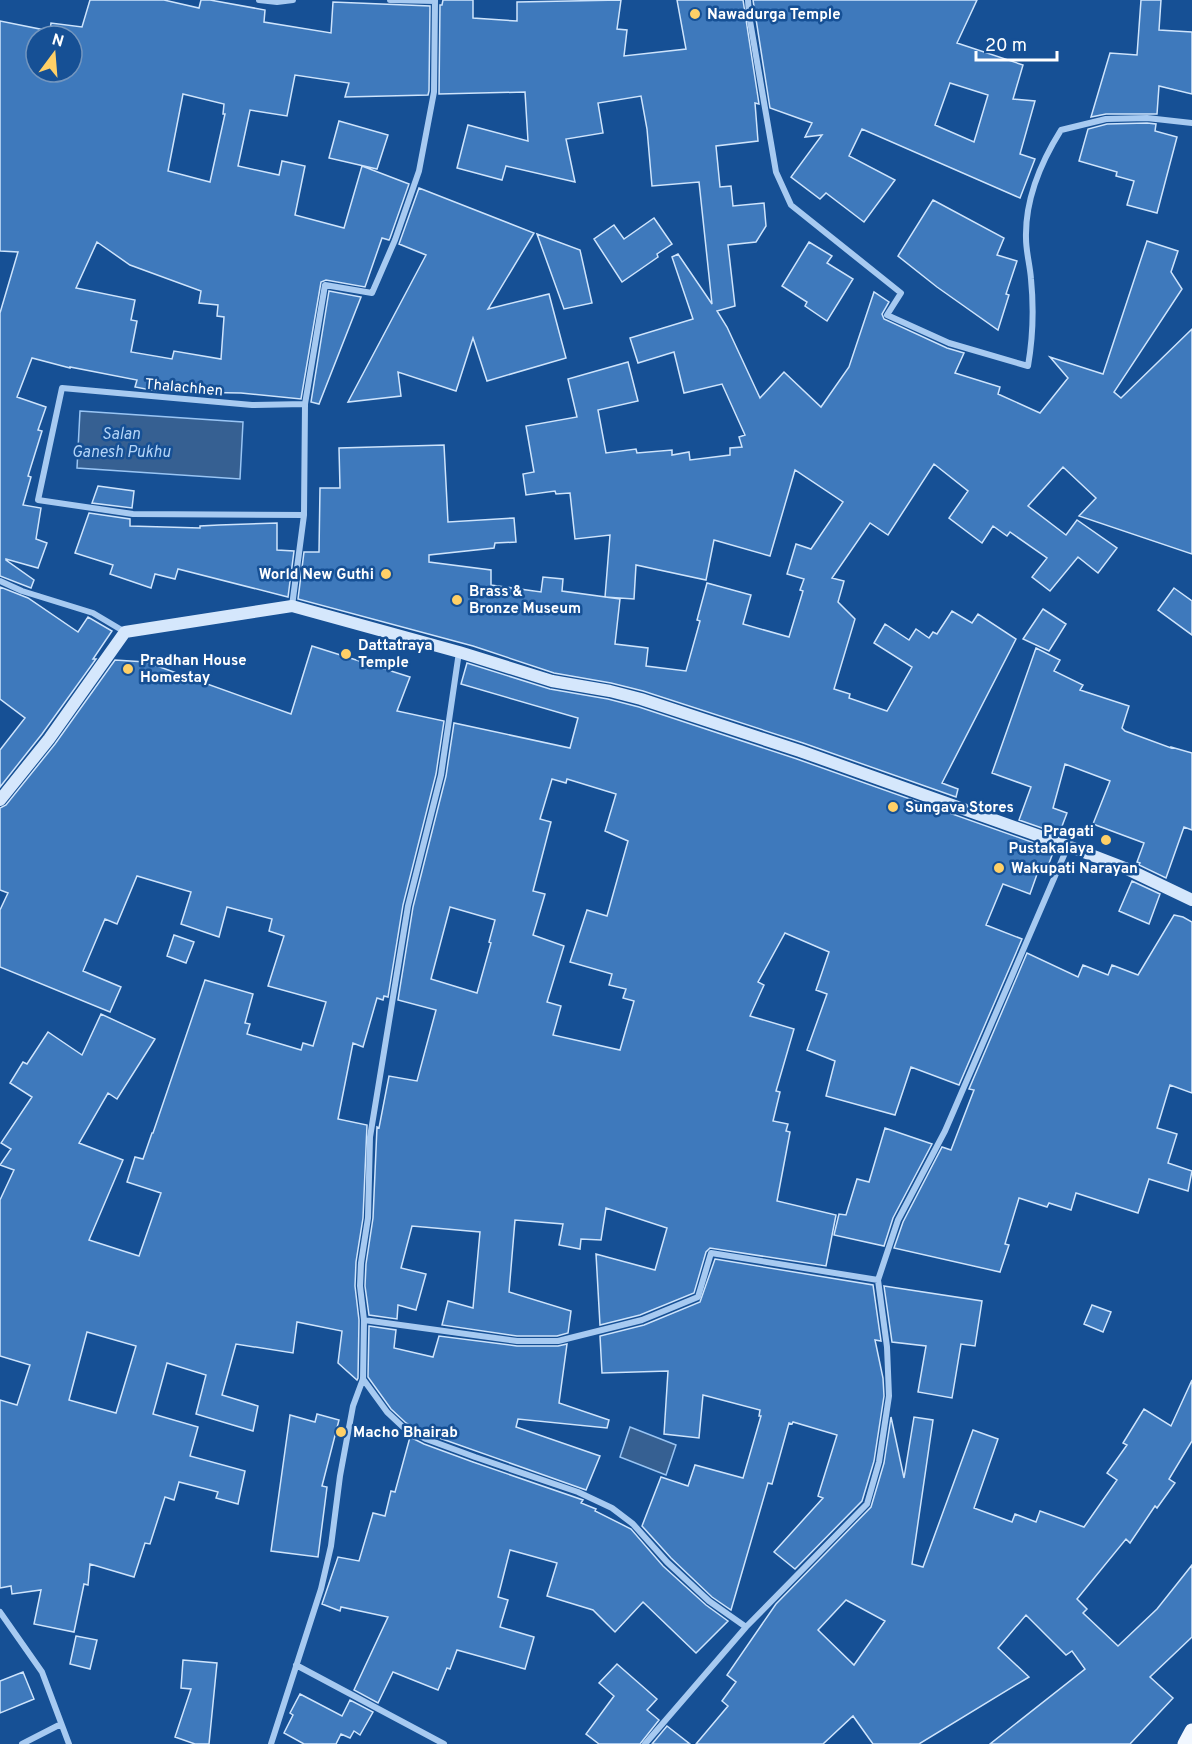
<svg xmlns="http://www.w3.org/2000/svg" width="1192" height="1744" font-family="Overpass,sans-serif">
  <style>
    .water { fill: #366092; stroke: #99c5f4; stroke-width: 1.5 }
    .building { fill: #3e79bc; stroke: #cee4fc; stroke-width: 1.5; fill-rule: evenodd }
    .lines { fill: none; stroke-linecap: round; stroke-linejoin: round }
    .minor { stroke: #a7caf1; stroke-width: 6 }
    .secondary { stroke: #d5e7fc; stroke-width: 12 }
    .primary { stroke: #f1f7ff; stroke-width: 15 }
    .poi-dot { fill: #ffd067; stroke: #165095; stroke-width: 2 }
    .labels { text-anchor: middle; stroke-width: 5; stroke-linejoin: round; paint-order: stroke }
    .poi-label { font-size: 15px; font-weight: bold; fill: #fff; stroke: #165095; text-anchor: start }
    .street-label { font-size: 15px; fill: #fff; stroke: #165095 }
    .water-label { font-size: 16px; font-style: italic; fill: #b3d4f8; stroke: #165095 }
  </style>
  <rect width="100%" height="100%" fill="#165095"/>
  <path class="water" d="M80 411 243 422 240 479 77 468Z
    M630 1427 676 1445 666 1475 620 1457Z"/>
  <path class="building" d="M90 0H164L199 8 201 0H210L265 10 264 22 331 33 333 2 430 6 429 91 428 95 345 97 349 83 295 75 287 116 250 110 238 166 279 175 282 161 305 166 295 215 344 228 362 166 409 184 390 238 389 240 382 238 365 287 326 280 321 282 301 399 241 393 182 392 157 387 156 391 135 387 137 380 70 367V368L32 358 17 397 46 407 38 430 42 431 28 476 31 477 23 505 41 508 36 539 47 543 38 568 6 559V560L34 580 31 588 0 576V313L18 252 0 251V21L50 31 51 23 82 27ZM36 36H72V72H36ZM183 94 224 104 223 114H225L210 182 168 171ZM97 242 130 265 201 291 199 303 218 305 217 316 224 317 221 359 174 351 172 359 131 352 137 321 131 320 135 300 76 288Z
    M443 0H473V18L517 21V2L621 0 617 29 627 30 624 56 686 49 677 0H743L759 104 755 103 758 141 716 146 720 187 731 186 733 206 764 203 766 226 756 242 728 245 735 306 717 311 727 327 760 398 784 372 821 407 849 367 874 292 889 302 882 314 884 319 947 348 964 353 955 373 1000 387 998 394 1040 413 1068 378 1050 357 1103 374 1147 241 1178 251 1171 272 1182 289 1114 392 1121 398 1192 329V554L1079 516 1096 498 1063 467 1028 506 1066 535 1077 520 1117 548 1098 573 1078 557 1050 591 1032 577 1047 558 1010 532 1007 536 993 526 982 543 949 518 968 491 934 464 888 535 870 523 832 578 844 581 838 602 855 619 834 689 850 694 849 698 887 711 912 667 874 643 885 624 909 640 916 629 929 638 933 632 937 634 952 611 972 623 978 614 1016 639 942 783 958 789 956 797 803 743 643 691 611 683 554 673 473 646 298 599 304 552H319L320 488H340L339 448 444 445 448 522 514 518 516 542 495 543 494 548 429 555V562L491 570V585L541 592 543 577 563 579 562 591 620 599 615 644 648 648 646 666 686 671 700 621 697 620 707 583 751 595 743 624 789 637 803 591 800 590 804 579 787 574 796 544 811 549 843 502 795 470 770 556 714 540 706 580 636 565 634 599 605 597 610 535 575 539 570 493 556 494 555 491 526 495 523 474 534 472 526 426 577 417 568 379 628 362 638 401 598 410 606 453 636 449 637 453 672 450V455L689 452 690 460 730 455V448L742 447 739 437 745 435 722 384 684 393 674 352 638 363 630 338 693 319 672 257 678 254 712 304 699 182 652 186 647 129 641 96 598 103 603 133 566 139 575 182 506 166 502 180 457 168 468 125 528 141 525 92 439 94 440 5H442Z
    M753 0H977L957 43 1023 65 1013 99 1035 101 1020 154 1035 159 1020 198 862 129 849 156 895 180 864 222 826 193 820 199 791 177 822 135 805 137 812 123 770 108ZM950 83 988 95 974 142 935 125Z
    M1141 0H1161L1159 30 1192 32V94L1159 86 1157 114H1106L1091 117 1110 53 1137 55Z
    M339 121 388 135 377 169 329 158Z
    M1147 123 1156 124 1155 131 1177 137 1157 213 1127 205 1134 181 1116 176 1117 172 1079 161 1088 129 1107 124Z
    M419 188 534 233 488 309 549 294 566 358 487 381 473 338 456 391 398 372 401 396 348 402 426 255 399 244Z
    M933 200 1004 238 997 255 1017 261 1006 294 1009 295 998 330 937 287 898 256Z
    M654 218 672 244 657 254 658 257 622 282 594 239 614 225 624 239Z
    M537 234 580 250 592 303 564 309Z
    M809 242 832 256 827 263 853 279 827 321 805 306 807 302 782 286Z
    M329 291 361 297 319 404 311 402Z
    M98 486 134 491 132 508 92 503Z
    M89 513 130 519V526L200 528V526L219 525 277 523V550L294 551 288 597 178 569 175 579 155 574 151 588 110 574 113 565 75 553Z
    M0 587 28 598 78 632 88 617 112 631 93 659H96L42 734 0 787V750L25 718 0 699Z
    M1174 588 1192 601V635L1158 610Z
    M1043 609 1066 624 1049 651 1023 639Z
    M312 646 410 677 397 711 444 721 436 774 403 905 388 997 384 996 383 1000 377 998 363 1047 353 1043 338 1119 367 1125 363 1218 356 1262 355 1286 359 1320 358 1378 357 1380 338 1363 342 1331 297 1322 293 1353 236 1344 222 1395 258 1406 253 1431 196 1414 206 1375 167 1363 153 1414 198 1427 190 1456 245 1471 238 1504 216 1498 218 1492 179 1482 174 1500 165 1497 150 1544 145 1543 134 1577 90 1564 88 1585 84 1584 74 1632 34 1624 41 1590 12 1594 11 1586 0 1588V1400L17 1405 30 1365 0 1356V1200L14 1170 0 1165 11 1149 1 1143 32 1097 10 1083 23 1062 27 1064 48 1032 82 1055 101 1014 155 1039 117 1099 108 1093 79 1143 123 1160 89 1240 139 1256 161 1193 127 1182 135 1157 143 1159 152 1133H153L205 980 253 994 245 1023 250 1024 247 1034 301 1050 303 1043 313 1046 326 1002 268 986 284 936 269 931 272 919 227 907 219 937 181 924 191 892 137 876 117 924 105 919 83 971 121 987 110 1012 0 967V910L8 893 0 890V808L6 805 55 744 115 660 146 662 291 714ZM87 1332 136 1346 116 1413 69 1400Z
    M1036 648 1060 660 1054 671 1083 685 1080 690 1129 706 1122 728 1125 731 1171 748V747L1192 753V830L1184 827 1166 878 1139 865 1140 863 1137 862 1144 843 1093 824 1110 781 1065 764 1053 808 1067 813 1059 834 1019 820 1031 787 992 773Z
    M467 663 550 689 608 699 639 707 797 759 1054 850 1048 866 1041 863 1030 894 1003 884 986 925 1022 939 959 1085 911 1067 895 1115 826 1096 835 1061 807 1050 827 994 816 990 829 952 785 933 758 982 764 985 750 1016 794 1029 776 1091 780 1092 773 1121 788 1124 786 1131 790 1132 777 1201 836 1215 826 1266 710 1248 706 1252 694 1293 640 1315 600 1325 596 1254 655 1270 667 1228 606 1208 601 1240 581 1239 580 1249 559 1245 563 1224 515 1220 509 1292 571 1311 568 1333 557 1336H517L442 1325 448 1301 473 1308 480 1232 412 1226 401 1268 426 1274 416 1310 398 1305 397 1319 369 1315 365 1286 366 1264 373 1218 377 1127 379 1128 389 1076 417 1081 436 1010 398 1000 413 907 446 776 454 723 570 748 578 718 461 684ZM552 779 566 783 567 779 616 794 605 831 628 841 607 916 587 910 570 962 612 974 609 985 626 989 623 998 634 1001 620 1050 553 1035 561 1006 547 1002 564 946 533 935 545 894 533 891 551 822 540 819ZM450 907 495 920 489 942 491 943 477 993 431 979Z
    M1132 881 1160 894 1149 924 1119 911Z
    M1174 915 1183 917 1192 922V1093L1170 1085 1157 1128 1177 1134 1168 1163 1192 1171 1188 1191 1149 1179 1138 1213 1076 1193 1071 1210 1049 1203 1047 1207 1019 1198 1005 1244 1009 1245 1000 1272 894 1248 903 1222 942 1147 951 1150 974 1090 969 1089 1027 953 1078 977 1083 965 1108 975 1112 965 1138 975Z
    M174 935 194 942 186 963 167 956Z
    M885 1128 932 1144 893 1218 884 1246 834 1235 839 1214 846 1215 857 1179 869 1182Z
    M715 1259 873 1285 881 1341 875 1340 883 1378 884 1396 874 1461 862 1501 795 1569 774 1552 823 1498 818 1496 837 1435 793 1422 792 1424 789 1423 772 1484 768 1483 731 1610 712 1597 671 1558 642 1526 661 1477 688 1486 695 1465 743 1478 761 1416H759L760 1410 703 1395 699 1438 664 1434 668 1371 602 1373 600 1336 644 1325 700 1302Z
    M884 1286 982 1301 975 1346 961 1344 952 1398 918 1392 926 1346 892 1342Z
    M1092 1305 1111 1312 1103 1332 1084 1324Z
    M369 1326 396 1330 394 1348 433 1357 439 1336 517 1346H558L567 1344 559 1403 609 1420 607 1428 518 1419 516 1427 600 1456 586 1490 428 1434 406 1423 391 1409 368 1377Z
    M1192 1380V1441L1169 1479 1175 1483 1157 1508 1155 1506 1130 1543 1126 1539 1077 1599 1087 1609 1083 1613 1118 1646 1157 1609 1192 1565V1637L1150 1677 1173 1698 1130 1744H990L1085 1669 1072 1651 1066 1655 1026 1615 998 1648 1029 1677 919 1744H873L853 1716 823 1744H696L728 1706 722 1701 736 1682 727 1675 776 1604 871 1507 884 1463 891 1417 904 1478 914 1417 933 1420 912 1564 923 1567 973 1430 998 1439 974 1508 1012 1522 1015 1514 1036 1522 1040 1511 1084 1527 1117 1480 1107 1473 1127 1445 1123 1443 1144 1409 1171 1426ZM846 1600 885 1621 854 1665 818 1630Z
    M317 1414 339 1420 322 1486 327 1487 318 1557 271 1551 290 1415 315 1422Z
    M410 1437 424 1444 473 1462 583 1500 581 1503 596 1509 595 1511 631 1529 663 1566 706 1605 728 1621 696 1653 643 1602 615 1632 593 1610 547 1596 557 1563 510 1550 498 1597 508 1600 500 1627 534 1637 525 1669 457 1650 450 1669 447 1668 438 1690 393 1672 378 1703 354 1690 388 1617 341 1607 340 1611 322 1604 338 1557 359 1561 373 1513 385 1516 391 1491 395 1492Z
    M76 1636 97 1640 90 1669 70 1664Z
    M183 1660 217 1663 209 1744H195L175 1737 191 1689 181 1688Z
    M617 1664 657 1699 647 1710 659 1720 640 1744H599L586 1734 614 1696 599 1683Z
    M23 1672 34 1699 0 1713V1681Z
    M300 1694 342 1716 350 1700 373 1712 360 1735 354 1731 350 1738 341 1734 336 1744H304L284 1733 293 1715 290 1713Z
    M667 1726 690 1744H652Z"/>
  <g class="lines">
    <path class="minor" d="M259 0 277 2 293 0
      M390 0 435 1
      M748 0 749 15 776 172 791 205 901 293 887 315 949 343 1028 366C1033 337 1034 309 1031 279 1030 265 1026 252 1026 238 1025 199 1041 162 1061 130L1106 119 1147 118 1192 123
      M304 515 133 514 38 500 62 388 252 405 305 404
      M0 581 22 591 93 613 125 632
      M292 606 304 515 305 404 325 285 372 293 395 240 419 171 434 92 435 0
      M364 1320 517 1341H558L642 1320 698 1297 711 1253 878 1280
      M363 1379 387 1412 403 1427 426 1439 475 1457 578 1492 612 1508 633 1524 667 1562 709 1601 746 1627
      M0 1612 42 1672 69 1744
      M296 1665 444 1744
      M22 1744 61 1724
      M271 1744 321 1589 331 1546 340 1476 353 1406 363 1379 364 1320 360 1286 361 1263 368 1218 370 1137 408 906 441 775 459 652
      M645 1744 746 1627 867 1504 879 1462 889 1396 887 1347 878 1280 898 1220 945 1131 1068 846"/>
    <path class="secondary" d="M0 800 49 739 125 632 292 606 459 652 552 681 610 691 641 699 800 751 1068 846 1125 868 1192 900"/>
    <path class="primary" d="M1185 1744 1192 1731"/>
  </g>
  <g class="poi-dot">
    <circle cx="695" cy="14" r="6"/>
    <circle cx="386" cy="574" r="6"/>
    <circle cx="457" cy="600" r="6"/>
    <circle cx="346" cy="654" r="6"/>
    <circle cx="128" cy="669" r="6"/>
    <circle cx="893" cy="807" r="6"/>
    <circle cx="1106" cy="840" r="6"/>
    <circle cx="999" cy="868" r="6"/>
    <circle cx="341" cy="1432" r="6"/>
  </g>
  <g class="labels">
    <g class="poi-label">
      <text x="707" y="19">Nawadurga Temple</text>
      <text x="374" y="579" text-anchor="end">World New Guthi</text>
      <text x="469" y="596">Brass &amp;<tspan x="469" dy="17">Bronze Museum</tspan></text>
      <text x="358" y="650">Dattatraya<tspan x="358" dy="17">Temple</tspan></text>
      <text x="140" y="665">Pradhan House<tspan x="140" dy="17">Homestay</tspan></text>
      <text x="905" y="812">Sungava Stores</text>
      <text x="1094" y="836" text-anchor="end">Pragati<tspan x="1094" dy="17">Pustakalaya</tspan></text>
      <text x="1011" y="873">Wakupati Narayan</text>
      <text x="353" y="1437">Macho Bhairab</text>
    </g>
    <g class="street-label">
      <text transform="translate(184 387) rotate(5)" y="5">Thalachhen</text>
    </g>
    <g class="water-label">
      <text x="121" y="439">Salan<tspan x="121" dy="18">Ganesh Pukhu</tspan></text>
    </g>
  </g>
  <g transform="translate(54 54) rotate(16)"><circle r="28" fill="#165095" stroke="#7396bf" stroke-width="1.5"/>
  <path d="M0-4.5L10 22L0 15L-10 22Z" fill="#ffd067"/>
  <text y="-9" font-size="16" font-weight="bold" text-anchor="middle" fill="#ffffff">N</text>
  </g>
  <path d="M976 51v9h81v-9" fill="none" stroke="#ffffff" stroke-width="3"/>
  <text x="985" y="51" font-size="18" fill="#ffffff" stroke="#165095" stroke-width="4.5" paint-order="stroke">20 m</text>
</svg>
